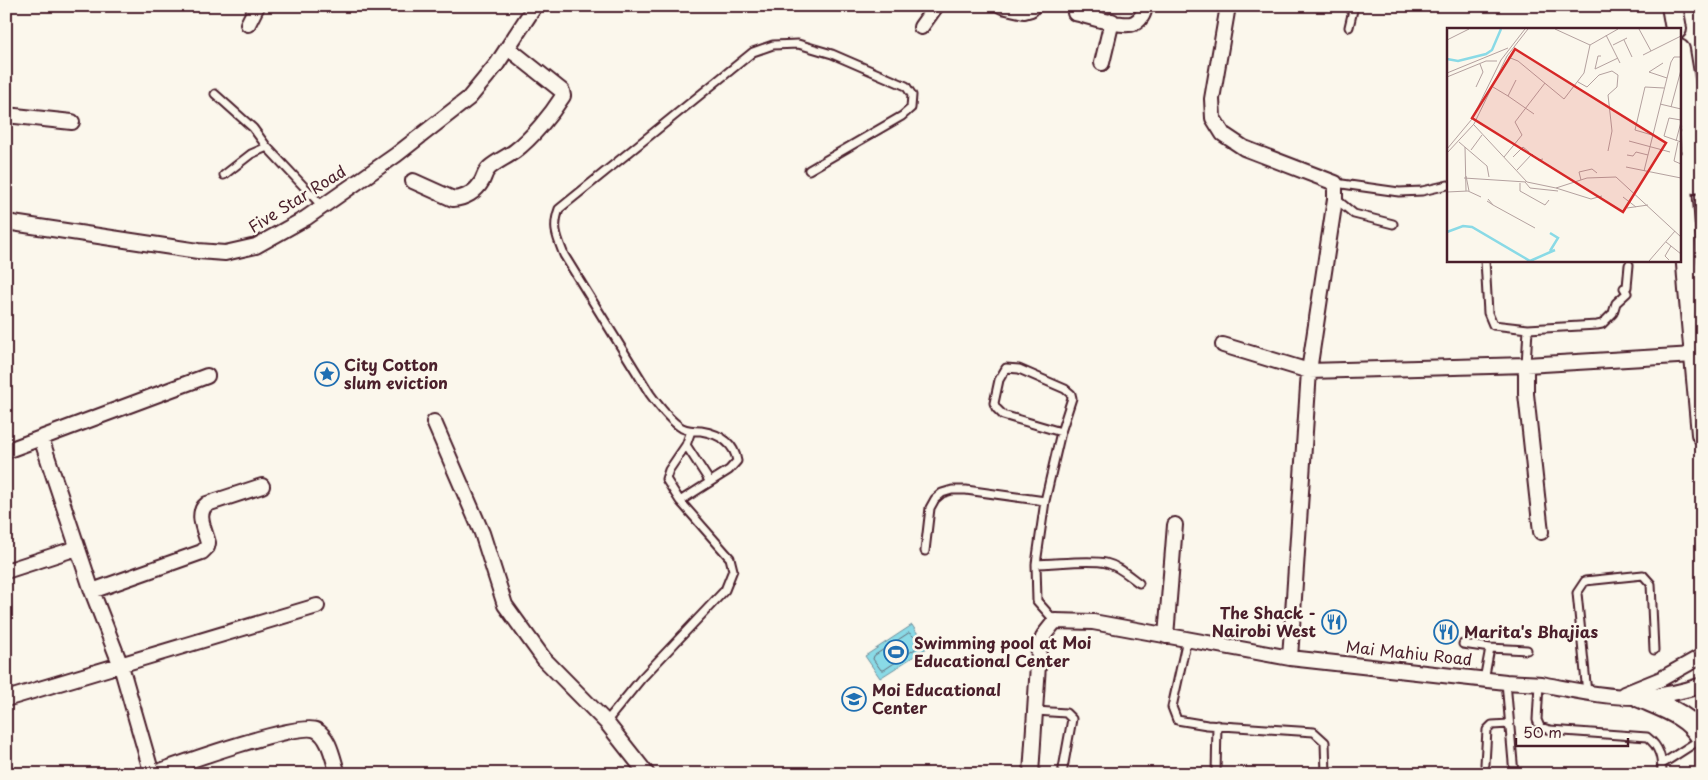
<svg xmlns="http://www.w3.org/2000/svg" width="1708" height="780" font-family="'Playpen Sans',sans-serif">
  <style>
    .water { fill: #8adae6; stroke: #708f9b }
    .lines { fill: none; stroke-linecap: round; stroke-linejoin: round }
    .shore { stroke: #646a76; stroke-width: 1 }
    .lane-casing { stroke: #4a1f2b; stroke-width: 11 }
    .street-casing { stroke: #4a1f2b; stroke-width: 18 }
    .secondary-casing { stroke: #4a1f2b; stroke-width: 24 }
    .lane { stroke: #fbf7ec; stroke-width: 7 }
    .street { stroke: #fbf7ec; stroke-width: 14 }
    .secondary { stroke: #fbf7ec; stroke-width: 20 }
    .labels { text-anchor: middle; stroke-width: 5; stroke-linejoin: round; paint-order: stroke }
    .street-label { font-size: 16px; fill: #4a1f2b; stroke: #fbf7ec }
    .poi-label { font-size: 16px; font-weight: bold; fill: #4a1f2b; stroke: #fbf7ec; text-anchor: start }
    .inset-river { fill: none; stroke: #8adae6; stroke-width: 2.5 }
    .inset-road { fill: none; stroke: #b4a19f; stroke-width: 1 }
    .view { fill: #d62828; fill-opacity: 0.15; stroke: #d62828; stroke-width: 2.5 }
    .inset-edge { fill: none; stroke: #4a1f2b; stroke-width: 2.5 }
  </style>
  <rect width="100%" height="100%" fill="#fbf7ec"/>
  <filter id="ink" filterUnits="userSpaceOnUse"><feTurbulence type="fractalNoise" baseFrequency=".02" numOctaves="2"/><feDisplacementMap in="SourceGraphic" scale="10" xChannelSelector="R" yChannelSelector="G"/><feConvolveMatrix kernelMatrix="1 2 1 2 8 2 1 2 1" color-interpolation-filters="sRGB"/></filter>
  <g filter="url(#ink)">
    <path class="water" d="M912 625 927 648 880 678 865 656Z"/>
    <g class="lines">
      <path class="shore" d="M909 633C913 634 919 643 918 647L884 670H881L873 659 874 656Z"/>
      <g class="lane-casing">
        <path id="lane" d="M1349 27 1354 6
          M215 94 253 128 267 147 322 206
          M224 175 251 154 267 147
          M1335 183 1399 192 1422 191 1448 185
          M1336 199 1354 214 1393 224
          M1485 260 1488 313 1493 325 1528 329 1526 365
          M1528 329 1597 325 1602 324 1613 313 1616 303 1627 293 1624 288 1627 287 1629 265
          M686 445 710 482
          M680 501 729 470 737 461C734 442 719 434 701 431 695 431 688 431 682 428 670 421 658 405 650 394L564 255C557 237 552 228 559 209L753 52 773 45 798 44 832 54 906 86 912 95 911 108 902 116 809 170
          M925 551 930 508 935 499 942 493 952 490H966L1045 501
          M1036 564C1055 564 1089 559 1106 563 1119 566 1129 576 1139 583
          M1055 621 1037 601 1036 564 1045 501 1061 432 1072 398 1071 394 1065 389 1019 369 1006 368 999 380 994 403 996 408 1003 415 1061 432
          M1187 639 1172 707 1177 720 1207 725 1314 732 1325 742 1326 774
          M1463 644 1490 648 1527 650
          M1484 680 1490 648
          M1506 682 1514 774
          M1539 684 1537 720 1540 727 1550 730 1647 737C1660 747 1662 758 1662 774
          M1587 693 1577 593 1585 581 1643 575 1651 584 1654 650
          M1036 711 1066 713 1072 719 1062 774
          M606 722 641 679 725 590 733 570 730 558 680 501 666 479 669 470 686 445 691 431
          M1485 764 1487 730 1492 725 1509 724
          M1662 764 1701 739
          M1216 774 1217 725"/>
      </g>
      <g class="street-casing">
        <path id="street" d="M1002 6 1024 11 1031 9 1032 6
          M1228 6 1212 99 1213 118 1223 134 1244 148 1335 183V199L1309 371 1290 658
          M1075 13C1088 16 1123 28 1134 23 1141 20 1144 13 1145 6
          M248 24 257 6
          M921 27 936 6
          M1102 63 1112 21
          M6 115 72 122
          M413 181 453 199C465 198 476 192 482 181 484 177 485 172 489 168 497 161 507 157 515 151 532 138 551 115 563 96L562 91 508 48
          M6 222 198 251 225 253 256 246 306 218 396 155 469 98 497 64 535 6
          M1223 345 1309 371 1526 365V394L1541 532
          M1526 365 1694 355
          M434 422 482 533 505 605 544 659 606 722 647 774
          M41 438 92 591 121 666 152 774
          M6 451 207 376
          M6 571 77 548
          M92 591 202 552 207 547 208 543C205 531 195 513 207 504L262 486
          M1166 636 1175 525
          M1624 694 1661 679 1702 656
          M6 699 317 606
          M152 774C177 765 298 721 316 730 330 737 333 760 338 774
          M1031 774 1039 649 1044 635 1055 621 1093 622 1290 658 1506 682C1518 683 1530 683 1541 684 1574 690 1607 698 1641 697 1662 696 1682 692 1702 685"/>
      </g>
      <g class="secondary-casing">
        <path id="secondary" d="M1672 6 1676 29
          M1679 50 1687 98 1694 183
          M1679 163 1689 290 1702 434
          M1640 697C1663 707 1689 715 1702 738"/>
      </g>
      <use href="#lane" class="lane"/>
      <use href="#street" class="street"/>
      <use href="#secondary" class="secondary"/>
    </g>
  </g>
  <defs>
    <g id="sight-ring" transform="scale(1.25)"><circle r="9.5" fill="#fbf7ec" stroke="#1f6fb2" stroke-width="1.5"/><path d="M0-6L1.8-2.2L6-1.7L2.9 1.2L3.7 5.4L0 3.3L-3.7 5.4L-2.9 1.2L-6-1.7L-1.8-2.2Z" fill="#1f6fb2"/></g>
    <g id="restaurant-ring" transform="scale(1.25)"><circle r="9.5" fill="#fbf7ec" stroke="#1f6fb2" stroke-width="1.5"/><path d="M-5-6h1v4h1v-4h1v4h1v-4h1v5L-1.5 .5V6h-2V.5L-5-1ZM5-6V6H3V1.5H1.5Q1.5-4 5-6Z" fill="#1f6fb2"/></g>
    <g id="stadium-ring" transform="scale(1.25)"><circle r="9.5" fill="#fbf7ec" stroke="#1f6fb2" stroke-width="1.5"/><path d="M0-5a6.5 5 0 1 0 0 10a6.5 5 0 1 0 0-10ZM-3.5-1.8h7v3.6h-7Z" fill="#1f6fb2"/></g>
    <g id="school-ring" transform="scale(1.25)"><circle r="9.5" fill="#fbf7ec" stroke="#1f6fb2" stroke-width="1.5"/><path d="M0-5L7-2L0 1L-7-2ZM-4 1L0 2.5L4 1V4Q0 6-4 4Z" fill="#1f6fb2"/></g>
  </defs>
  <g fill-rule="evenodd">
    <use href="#sight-ring" x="327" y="374"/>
    <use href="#restaurant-ring" x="1334" y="622"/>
    <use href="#restaurant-ring" x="1446" y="632"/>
    <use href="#stadium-ring" x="896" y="652"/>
    <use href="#school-ring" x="854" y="699"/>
  </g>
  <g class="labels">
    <g class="street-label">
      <text transform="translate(297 199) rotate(-32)" y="6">Five Star Road</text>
      <text transform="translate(1409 653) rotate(6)" y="6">Mai Mahiu Road</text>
    </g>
    <g class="poi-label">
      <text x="344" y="371">City Cotton<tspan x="344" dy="18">slum eviction</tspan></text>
      <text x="1316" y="619" text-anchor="end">The Shack -<tspan x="1316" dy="18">Nairobi West</tspan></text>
      <text x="1464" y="638">Marita's Bhajias</text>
      <text x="914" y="649">Swimming pool at Moi<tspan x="914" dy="18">Educational Center</tspan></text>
      <text x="872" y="696">Moi Educational<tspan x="872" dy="18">Center</tspan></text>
    </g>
  </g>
  <g transform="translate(1447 28)">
    <rect width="234" height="234" fill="#fbf7ec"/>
    <path class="inset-river" d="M0 31 11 33 39 26 45 22 54 1M0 204 16 198 25 199 83 233 108 222M103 223 111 210 103 205"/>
    <path class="inset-road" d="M108 1 143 17M192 1 204 23M159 7 173 35M0 12 22 1M177 12 185 29M166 17 180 10M196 27 234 8M60 28 81 1M154 28H151L148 41 171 30M61 29 71 33 117 71 137 45 143 17 171 1M216 35 202 44 220 50M0 45 61 20M0 49 39 33H50M69 52 61 68 87 86M131 54 140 59 152 47 165 43 171 47 170 59 161 67 165 103 161 123M29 59 36 44 33 36M46 59 61 68M213 76 234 81M224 79 234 42M234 92 222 90 217 108 234 114M27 97 80 154 109 160 140 150 169 149 234 209M205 107 188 102 198 59 217 60M182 113 223 124M229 113 234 94M12 114 40 138 42 149M231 114 227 133 234 136M18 119 19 163M0 121 25 91 54 32 78 1M24 122 35 107M0 125 27 96 60 28M180 127 186 128 189 124 201 127M57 129 75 107 68 94 98 55M66 129 76 119 82 124M179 139 234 150M70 142 85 126 91 132 96 131M197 143 224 34 227 29H234M19 148 22 163M17 150 79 154M134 152 132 144 145 141 150 145M78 154 83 160 111 163M73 155V163L98 177 102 172M109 160 144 171 155 168M0 164 21 163 34 169M176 169 189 179M40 173 46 177 41 171M46 177 88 200M180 180 201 177M219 214 234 226M222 232 218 228 224 218M202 233 228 203"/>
    <path class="view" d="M68 21 219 115 176 184 25 90Z"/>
    <rect width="234" height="234" class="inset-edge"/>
  </g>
  <rect width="1708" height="780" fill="none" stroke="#fbf7ec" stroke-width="25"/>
  <rect x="12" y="12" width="1683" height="755" fill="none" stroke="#4a1f2b" stroke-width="2" filter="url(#ink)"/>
  <path d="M1516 738v8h112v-8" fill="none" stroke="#4a1f2b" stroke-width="2.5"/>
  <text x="1523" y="738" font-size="15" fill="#4a1f2b" stroke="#fbf7ec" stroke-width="4" paint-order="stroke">50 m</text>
</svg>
